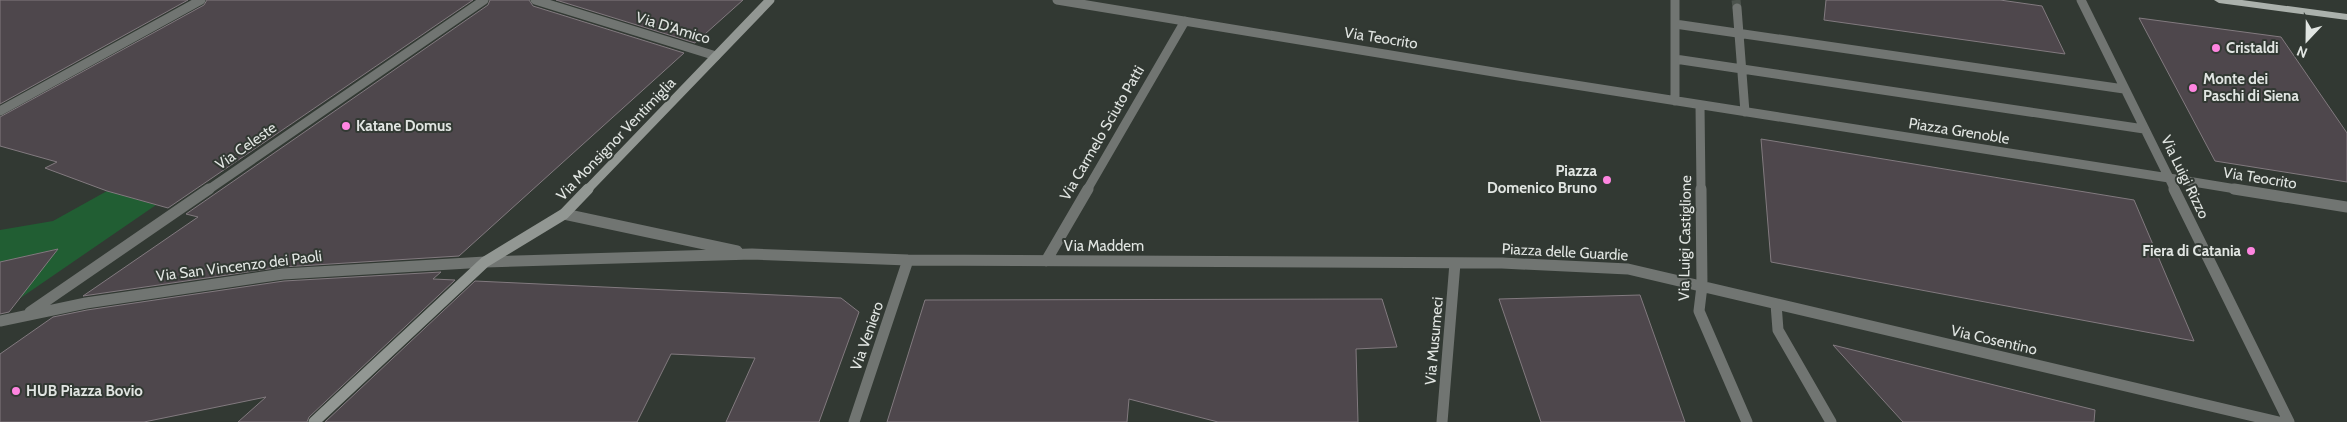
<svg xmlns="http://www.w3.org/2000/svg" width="2347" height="422" font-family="Cabin,sans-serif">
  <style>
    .green { fill: #215e33 }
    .building { fill: #4e474c; stroke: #827a7f }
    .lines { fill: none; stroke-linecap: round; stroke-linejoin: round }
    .minor-tunnel { stroke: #4c534d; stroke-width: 9; stroke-dasharray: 9 4.5; stroke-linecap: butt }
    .pedestrian-far1 { stroke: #717572; stroke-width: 9 }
    .pedestrian { stroke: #717572; stroke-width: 11 }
    .minor-far1 { stroke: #717572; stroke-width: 9 }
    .minor { stroke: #717572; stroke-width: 11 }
    .secondary-far1 { stroke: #929793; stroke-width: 9 }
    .secondary { stroke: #929793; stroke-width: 11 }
    .primary { fill: #abb1ac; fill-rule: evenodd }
    .poi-dot { fill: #fe85e0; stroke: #323933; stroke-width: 2 }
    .labels { text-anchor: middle; stroke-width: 4; stroke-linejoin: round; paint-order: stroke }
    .street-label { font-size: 15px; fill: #e1e5e2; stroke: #323933 }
    .poi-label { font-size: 15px; font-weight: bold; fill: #e1e5e2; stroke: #323933; text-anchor: start }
  </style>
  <rect width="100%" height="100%" fill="#323933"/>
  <path class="green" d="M107 191 156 205 19 299 57 249 0 262V230L53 221Z"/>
  <path class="building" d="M0 0H188L0 104Z
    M207 0H473L168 208 107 191 45 168 57 162 0 146V117L204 5Z
    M490 0H529L533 6 684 53 459 256 282 267 83 296 198 217 186 214 488 5Z
    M556 0H743L695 43Z
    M1826 0H2000L2042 6 2065 54 1824 20Z
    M2139 18 2281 37 2347 133V182L2215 161Z
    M1761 139 2134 200 2194 341 1771 262Z
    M58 249 9 312 0 314V262Z
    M441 272 433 279 455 280 309 417 307 422H238L266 397 144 422H0V354L53 317 87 310 284 281Z
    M475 281 841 298 859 312 819 422H726L755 358 671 354 637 422H325Z
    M1640 295 1685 422H1541L1499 299Z
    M1382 299 1397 347 1356 349 1358 422H1218L1129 399 1127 422H887L925 300Z
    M1833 345 2095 410 2094 422H1903Z"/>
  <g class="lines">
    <path class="minor-tunnel" d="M1736 0 1737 8"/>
    <path class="pedestrian-far1" d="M2169 178 2242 190"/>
    <path class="pedestrian" d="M2234 189 2347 207"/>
    <path class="minor-far1" d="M535 0 716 56
      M1057 0 1524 77 2169 178
      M1675 0V101
      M2081 0 2175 190
      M1737 8 1745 112
      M1675 24 2124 89
      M1675 59 2144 129
      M1700 105 1701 190
      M0 111 201 0
      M208 190 484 0
      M1087 190 1185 21"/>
    <path class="minor" d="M1701 189 1702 286 1699 311 1747 422
      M2174 189 2289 422
      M564 214 737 251
      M1046 261 1088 189
      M1776 304 1778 330 1831 422
      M30 312 209 189
      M0 321 86 303 283 274 485 262 752 254 908 260 1502 263 1628 269 2279 422
      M854 422 908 260
      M1442 422 1455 263"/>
    <path class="secondary-far1" d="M587 190 770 0"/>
    <path class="secondary" d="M314 422 485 262 564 214 588 189"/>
    <path class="primary" d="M2214 0H2242L2347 14V20L2219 3Z"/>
  </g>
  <g class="poi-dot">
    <circle cx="2216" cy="48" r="5"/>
    <circle cx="2193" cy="88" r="5"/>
    <circle cx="346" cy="126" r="5"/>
    <circle cx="1607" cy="180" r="5"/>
    <circle cx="2251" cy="251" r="5"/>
    <circle cx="16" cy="391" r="5"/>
  </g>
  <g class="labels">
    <g class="street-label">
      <text transform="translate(673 28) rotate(17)" y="5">Via D'Amico</text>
      <text transform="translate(1381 38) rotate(9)" y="5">Via Teocrito</text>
      <text transform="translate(1959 131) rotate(9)" y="5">Piazza Grenoble</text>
      <text transform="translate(1102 133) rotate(-60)" y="5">Via Carmelo Sciuto Patti</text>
      <text transform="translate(616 139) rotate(-46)" y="5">Via Monsignor Ventimiglia</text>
      <text transform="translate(246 146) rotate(-35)" y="5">Via Celeste</text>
      <text transform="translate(2185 177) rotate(64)" y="5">Via Luigi Rizzo</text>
      <text transform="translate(2260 178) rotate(9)" y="5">Via Teocrito</text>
      <text transform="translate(1685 238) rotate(-89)" y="5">Via Luigi Castiglione</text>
      <text x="1104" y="251">Via Maddem</text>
      <text transform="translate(1565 252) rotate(3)" y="5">Piazza delle Guardie</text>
      <text transform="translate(239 266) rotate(-7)" y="5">Via San Vincenzo dei Paoli</text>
      <text transform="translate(867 336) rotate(-71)" y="5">Via Veniero</text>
      <text transform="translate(1994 340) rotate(13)" y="5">Via Cosentino</text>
      <text transform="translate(1434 341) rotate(-85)" y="5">Via Musumeci</text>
    </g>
    <g class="poi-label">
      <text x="2226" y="53">Cristaldi</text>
      <text x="2203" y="84">Monte dei<tspan x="2203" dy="17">Paschi di Siena</tspan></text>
      <text x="356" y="131">Katane Domus</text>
      <text x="1597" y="176" text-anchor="end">Piazza<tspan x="1597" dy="17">Domenico Bruno</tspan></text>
      <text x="2241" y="256" text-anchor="end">Fiera di Catania</text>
      <text x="26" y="396">HUB Piazza Bovio</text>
    </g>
  </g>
  <g transform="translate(2307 40) rotate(202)" stroke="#323933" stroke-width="4" paint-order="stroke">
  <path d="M0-4L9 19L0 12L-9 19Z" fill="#e1e5e2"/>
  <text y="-8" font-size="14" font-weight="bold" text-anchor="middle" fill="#e1e5e2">N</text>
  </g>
</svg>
